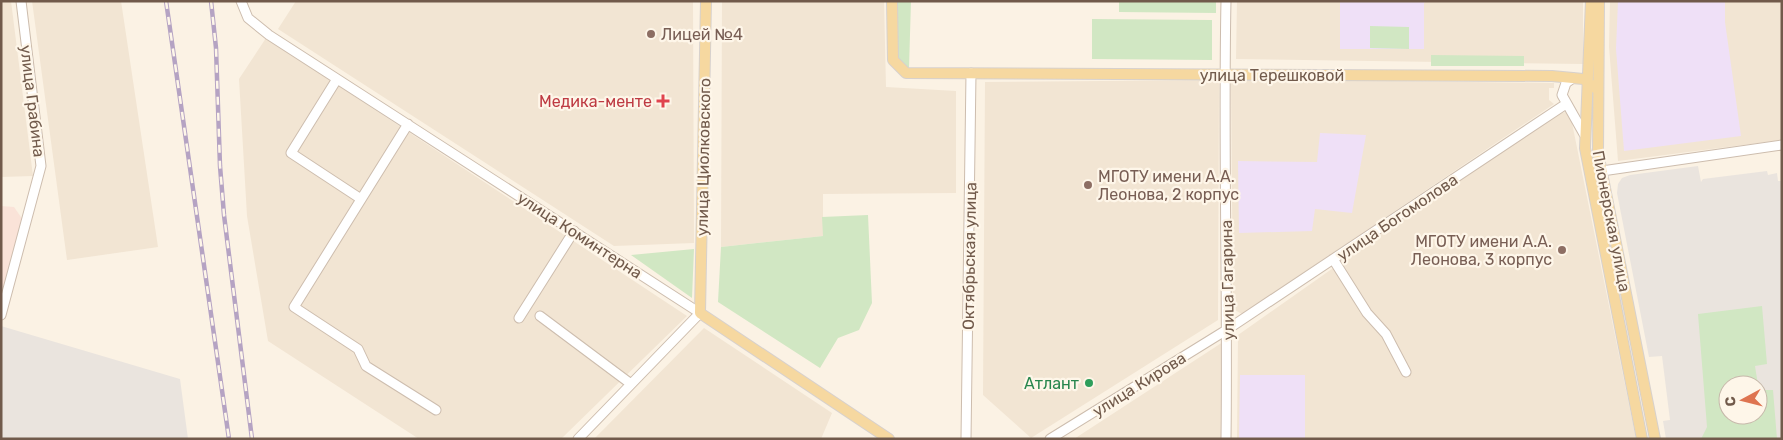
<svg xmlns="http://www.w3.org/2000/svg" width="1783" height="440" font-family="Rubik,sans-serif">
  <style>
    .residential { fill: #f2e5d3 }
    .commercial { fill: #fae3d8 }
    .industrial { fill: #eae4de; fill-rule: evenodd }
    .education { fill: #efe0f7 }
    .green { fill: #d1e7c3 }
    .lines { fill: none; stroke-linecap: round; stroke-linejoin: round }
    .minor-casing { stroke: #cdbdae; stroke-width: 11 }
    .major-casing { stroke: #d7d1cd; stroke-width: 12 }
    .minor { stroke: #fff; stroke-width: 9 }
    .major { stroke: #f6d8a0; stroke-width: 10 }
    .rail-casing { stroke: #b5a3c3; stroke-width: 4.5 }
    .rail { stroke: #fef6e9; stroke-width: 2.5; stroke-dasharray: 8; stroke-linecap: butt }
    .education-dot { fill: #8d6e63; stroke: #fef6e9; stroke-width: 2 }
    .health-dot { fill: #e0444e; stroke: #fef6e9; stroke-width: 2 }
    .leisure-dot { fill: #2e9e5b; stroke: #fef6e9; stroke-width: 2 }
    .labels { text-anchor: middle; stroke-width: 4.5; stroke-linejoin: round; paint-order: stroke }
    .education-label { font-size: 16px; fill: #785e54; stroke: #fef6e9; text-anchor: start }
    .street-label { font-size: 16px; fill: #715a4b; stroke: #fef6e9 }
    .health-label { font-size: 16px; fill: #be3a42; stroke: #fef6e9; text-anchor: end }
    .leisure-label { font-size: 16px; fill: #27864d; stroke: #fef6e9; text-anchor: end }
  </style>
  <rect width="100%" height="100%" fill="#fbf2e4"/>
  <path class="residential" d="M1 1H11L33 176 1 177Z
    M32 1H121L158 247 67 260Z
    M296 1H693L694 243 614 246 278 29Z
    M722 1H884L886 87 956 91V193L823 194V236L721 247Z
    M1237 1H1583V64L1236 59Z
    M1610 1H1782V140L1618 161 1609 47Z
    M266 38 687 316 561 439H419L268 341 247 216 239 79Z
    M1236 79 1554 83V88H1549V100L1554 104 1242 314 1233 309 1231 83Z
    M1219 80 1218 320 1031 438 983 395 985 82Z
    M1566 112 1571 118 1636 439H1237L1238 335 1491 157 1559 114Z
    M704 328 832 413 821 439H594Z
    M1223 342 1222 439H1074Z"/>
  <path class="commercial" d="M1 206 14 207 23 220 2 291Z"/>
  <path class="industrial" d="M1698 166 1701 182 1703 179 1767 171 1768 175 1777 173 1778 181H1782V439H1666L1663 421 1670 420 1662 356 1649 357 1617 193 1618 184 1622 178 1630 175ZM1728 385H1758V415H1728Z
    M1 326 180 379 188 439H1Z"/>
  <path class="education" d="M1340 1H1427L1424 3V49H1340Z
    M1618 1H1725V22L1741 136 1624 151 1616 49Z
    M1320 133 1366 135 1352 213 1315 209 1312 231 1239 233 1238 161 1317 162Z
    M1240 375H1305V439H1239Z"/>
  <path class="green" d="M895 1H911L909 68 898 64Z
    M1119 1H1216V13L1119 12Z
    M1092 19 1212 20V60L1092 59Z
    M1370 26 1409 27V49L1370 48Z
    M1431 55 1524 56V66H1431Z
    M868 215 872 303 859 330 838 338 820 368 718 302 721 247 823 236 822 217Z
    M694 249 692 298 631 255Z
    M1762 306 1767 364 1755 366 1758 385H1728V415H1758V388L1759 390H1773L1777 439H1701L1707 427 1698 314Z"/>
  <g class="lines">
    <g class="minor-casing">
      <path id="minor" d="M241 1 248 18 269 35 700 313 578 439
        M1226 1C1223 147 1228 293 1226 439
        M1573 78 1566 83 1562 95 1584 134
        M337 79 291 153 361 199
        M408 124 294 307 358 349 366 366 436 410
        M1602 171 1782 145
        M1333 259 1367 313 1386 334 1406 372
        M1 315 41 166 21 1
        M540 316 631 384
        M519 318 574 231
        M966 439 971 73
        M1050 439 1228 329 1566 104"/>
    </g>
    <g class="major-casing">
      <path id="major" d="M706 1 700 313 889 439
        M892 1 893 60 906 73 1552 76 1583 79 1598 90
        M1591 1 1585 148 1642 439
        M1599 1 1598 153 1655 439"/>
    </g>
    <use href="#minor" class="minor"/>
    <use href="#major" class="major"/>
    <g class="rail-casing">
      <path id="rail" d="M166 1 229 439
        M211 1 216 48 220 166 224 215 252 439"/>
    </g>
    <use href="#rail" class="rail"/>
  </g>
  <g class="education-dot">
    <circle cx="651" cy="34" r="5"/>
    <circle cx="1088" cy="185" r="5"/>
    <circle cx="1562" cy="250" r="5"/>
  </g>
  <path class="health-dot" d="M660.5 93.5h5v5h5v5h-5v5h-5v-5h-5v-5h5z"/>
  <circle class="leisure-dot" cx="1089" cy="383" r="5"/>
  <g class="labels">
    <g class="education-label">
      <text x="661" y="40">Лицей №4</text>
      <text x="1098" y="182">МГОТУ имени А.А.<tspan x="1098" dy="18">Леонова, 2 корпус</tspan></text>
      <text x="1552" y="247" text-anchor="end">МГОТУ имени А.А.<tspan x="1552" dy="18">Леонова, 3 корпус</tspan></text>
    </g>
    <g class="street-label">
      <text x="1272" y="81">улица Терешковой</text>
      <text transform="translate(33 101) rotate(83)" y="6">улица Грабина</text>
      <text transform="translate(703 157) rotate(-89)" y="6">улица Циолковского</text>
      <text transform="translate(1397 217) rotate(-34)" y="6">улица Богомолова</text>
      <text transform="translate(1612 221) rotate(79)" y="6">Пионерская улица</text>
      <text transform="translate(580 235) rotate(33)" y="6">улица Коминтерна</text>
      <text transform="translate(969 256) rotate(-89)" y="6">Октябрьская улица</text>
      <text transform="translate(1227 280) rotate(-91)" y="6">улица Гагарина</text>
      <text transform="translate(1139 384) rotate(-32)" y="6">улица Кирова</text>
    </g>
    <g class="health-label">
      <text x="652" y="107">Медика-менте</text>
    </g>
    <g class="leisure-label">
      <text x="1079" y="389">Атлант</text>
    </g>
  </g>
  <rect width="1783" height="440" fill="none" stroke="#715a4b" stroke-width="5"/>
  <g transform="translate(1743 400) rotate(263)"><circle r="24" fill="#fef6e9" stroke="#c6b8aa"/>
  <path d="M0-4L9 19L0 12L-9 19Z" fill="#de7450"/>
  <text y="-8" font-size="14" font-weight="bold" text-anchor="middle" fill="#715a4b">С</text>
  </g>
</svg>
